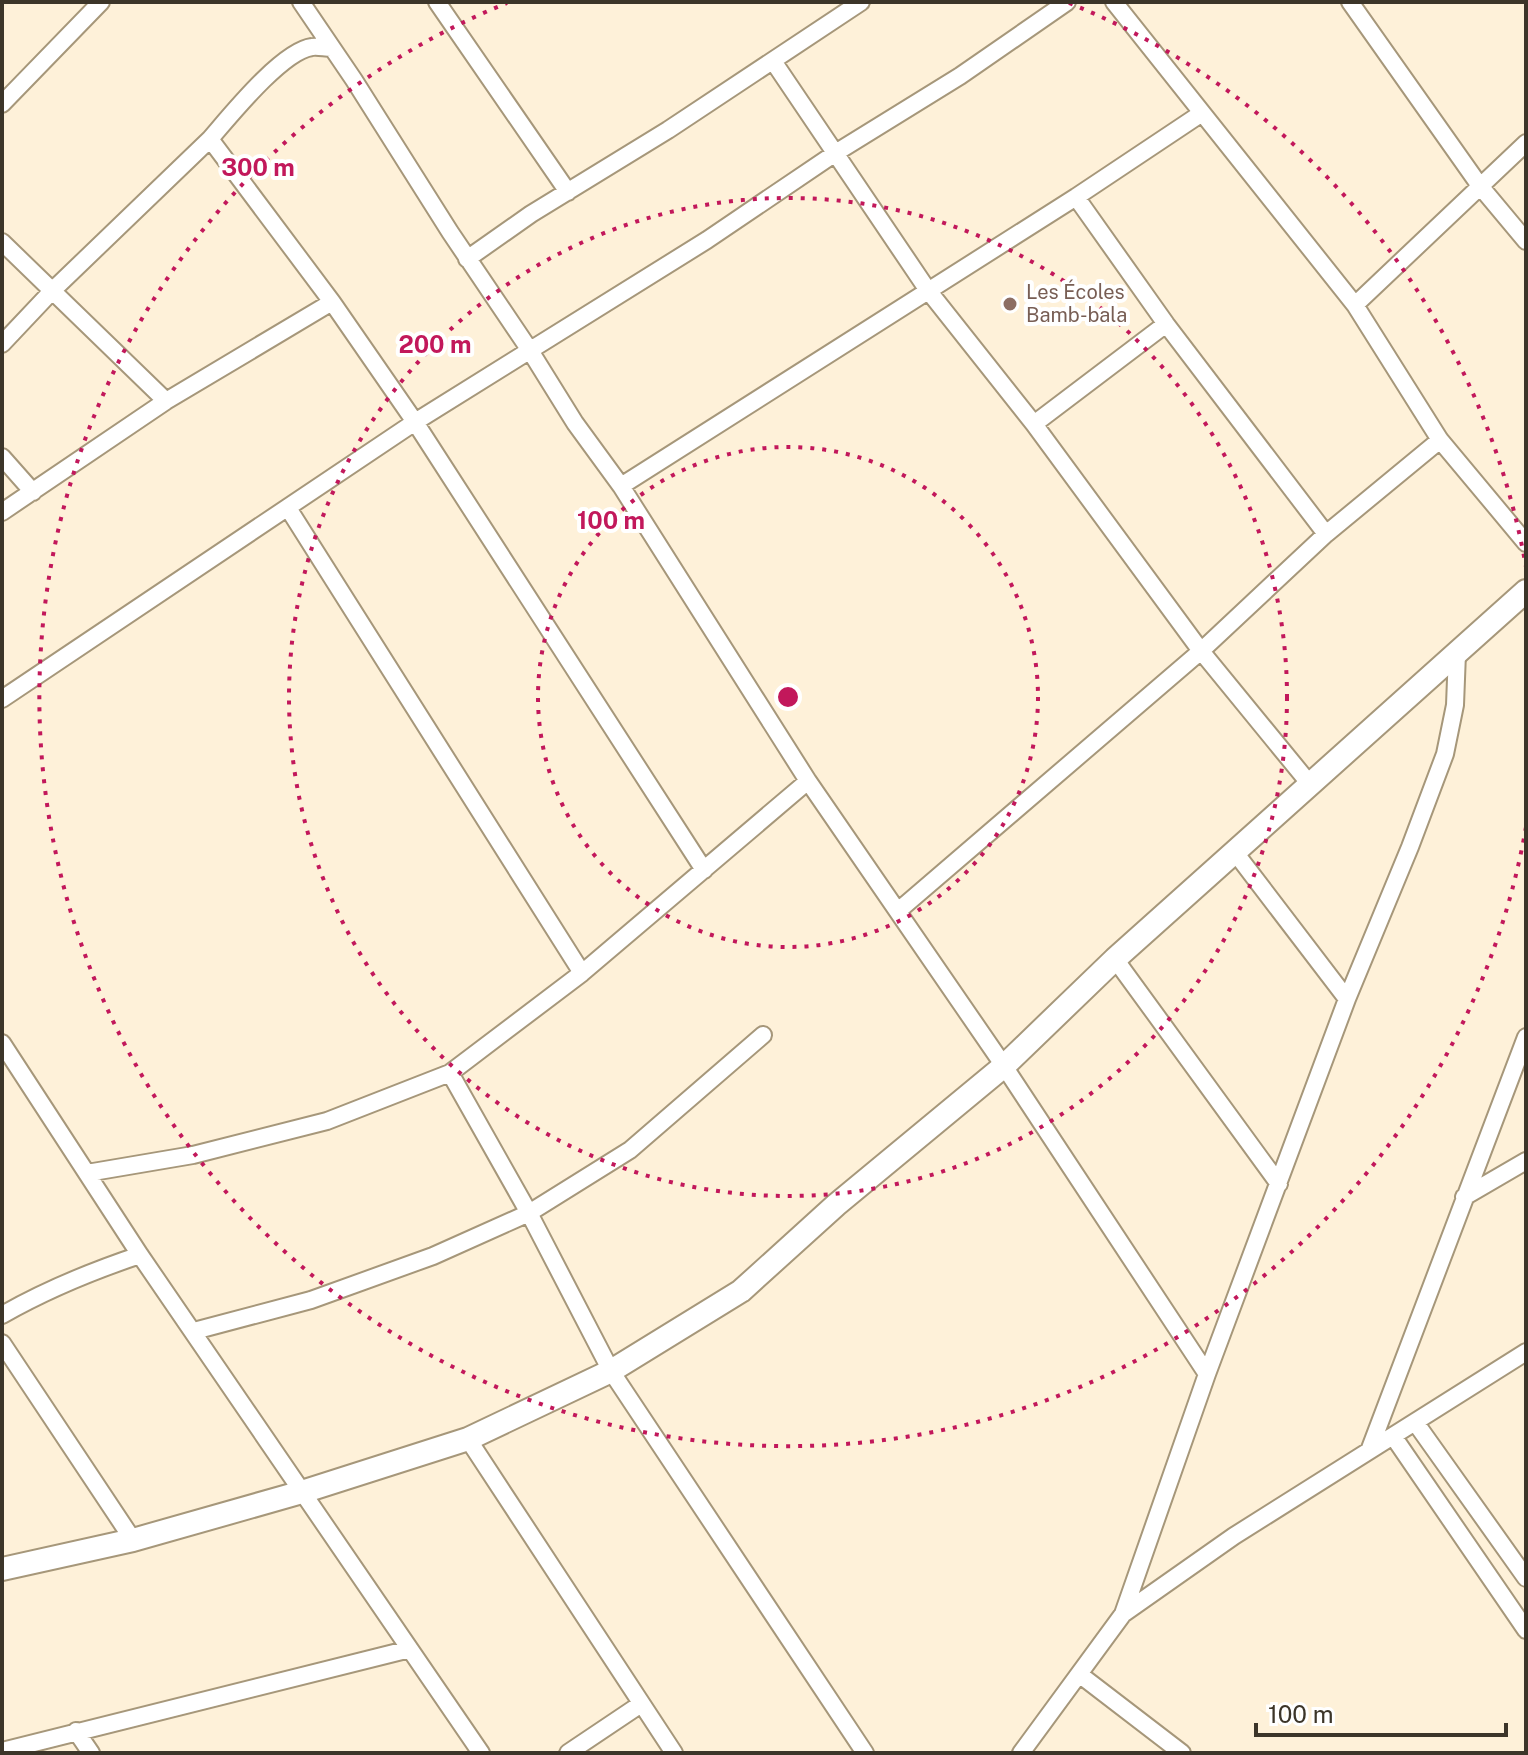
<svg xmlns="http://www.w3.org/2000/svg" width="1528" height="1755" font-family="'Public Sans',sans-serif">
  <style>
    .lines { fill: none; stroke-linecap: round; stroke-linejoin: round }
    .street-casing { stroke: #a6977a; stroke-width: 20 }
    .secondary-casing { stroke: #a6977a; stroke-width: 26 }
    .street { stroke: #fff; stroke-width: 16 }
    .secondary { stroke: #fff; stroke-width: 22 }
    .ring { fill: none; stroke: #c2185b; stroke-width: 4; stroke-dasharray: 4 8 }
    .education-dot { fill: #8d6e63; stroke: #fff; stroke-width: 3 }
    .labels { text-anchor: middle; stroke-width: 8; stroke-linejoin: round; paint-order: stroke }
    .education-label { font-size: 20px; fill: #785e54; stroke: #fff; text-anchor: start }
    .centre { fill: #c2185b; stroke: #fff; stroke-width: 4 }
    .ring-label { font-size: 24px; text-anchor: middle; font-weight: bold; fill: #c2185b; stroke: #fff; stroke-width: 8; stroke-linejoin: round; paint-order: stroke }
  </style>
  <rect width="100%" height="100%" fill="#fef1d9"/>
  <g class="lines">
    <g class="street-casing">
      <path id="street" d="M301 2 354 80 450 232 529 349 575 423 621 486 808 781 1004 1066 1207 1374
        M437 2 568 192
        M1114 2 1355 305 1440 440 1526 543
        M1350 2 1480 186 1526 241
        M331 48C325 48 318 46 312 47 282 51 230 116 210 139L332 302 415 422 704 870
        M773 61 927 289 1034 424 1201 651 1309 783
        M2 104 101 2
        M1076 197 1166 324 1326 534
        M2 242 166 401 332 302
        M467 259 531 214 668 130 861 2
        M1355 305 1526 143
        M2 344 52 291 210 139
        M1034 424 1166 324
        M2 457 33 492
        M621 486 1076 197 1202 113
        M288 508 582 973
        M2 512 166 401
        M2 699 415 422 707 240 837 152 960 76 1067 2
        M1234 851 1347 999
        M898 911 1201 651 1326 534 1440 440
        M1115 959 1279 1184
        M2 1043 140 1255 481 1753
        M450 1073 582 973 808 781
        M87 1173 193 1155 327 1121 450 1073 529 1213 611 1371 865 1753
        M1464 1197 1526 1161
        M2 1315C46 1290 92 1271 140 1255
        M194 1331 311 1300 433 1256 529 1213 630 1150 763 1035
        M2 1343 133 1540
        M1415 1422 1526 1578
        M1393 1436 1526 1630
        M468 1439 674 1753
        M1369 1451 1526 1037
        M1123 1614 1234 1536 1526 1352
        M1079 1674 1182 1753
        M76 1731 91 1753
        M2 1751 410 1649
        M568 1753 641 1704
        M1021 1753 1123 1614 1207 1374 1347 999 1410 847 1445 754 1455 705 1457 653"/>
    </g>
    <g class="secondary-casing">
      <path id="secondary" d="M2 1569 133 1540 302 1492 468 1439 611 1371 741 1291 836 1205 1004 1066 1115 959 1526 591"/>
    </g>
    <use href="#street" class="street"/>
    <use href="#secondary" class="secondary"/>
  </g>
  <g class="ring">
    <circle cx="788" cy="697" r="250"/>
    <circle cx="788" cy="697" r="499"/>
    <path d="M1526 827A749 749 0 1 1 507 3M1069 3A749 749 0 0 1 1526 567"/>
  </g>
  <circle class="education-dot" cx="1010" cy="304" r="8"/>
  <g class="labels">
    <g class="education-label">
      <text x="1026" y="299">Les Écoles<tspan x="1026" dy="23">Bamb-bala</tspan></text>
    </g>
  </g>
  <circle cx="788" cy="697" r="12" class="centre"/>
  <g class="ring-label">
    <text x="258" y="176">300 m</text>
    <text x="435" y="353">200 m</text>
    <text x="611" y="529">100 m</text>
  </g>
  <rect width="1528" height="1755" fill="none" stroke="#3c3529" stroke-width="8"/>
  <path d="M1256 1723v12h250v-12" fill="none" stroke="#3c3529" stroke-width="4"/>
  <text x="1268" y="1723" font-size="24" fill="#3c3529" stroke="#ffffff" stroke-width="6" paint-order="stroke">100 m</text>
</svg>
